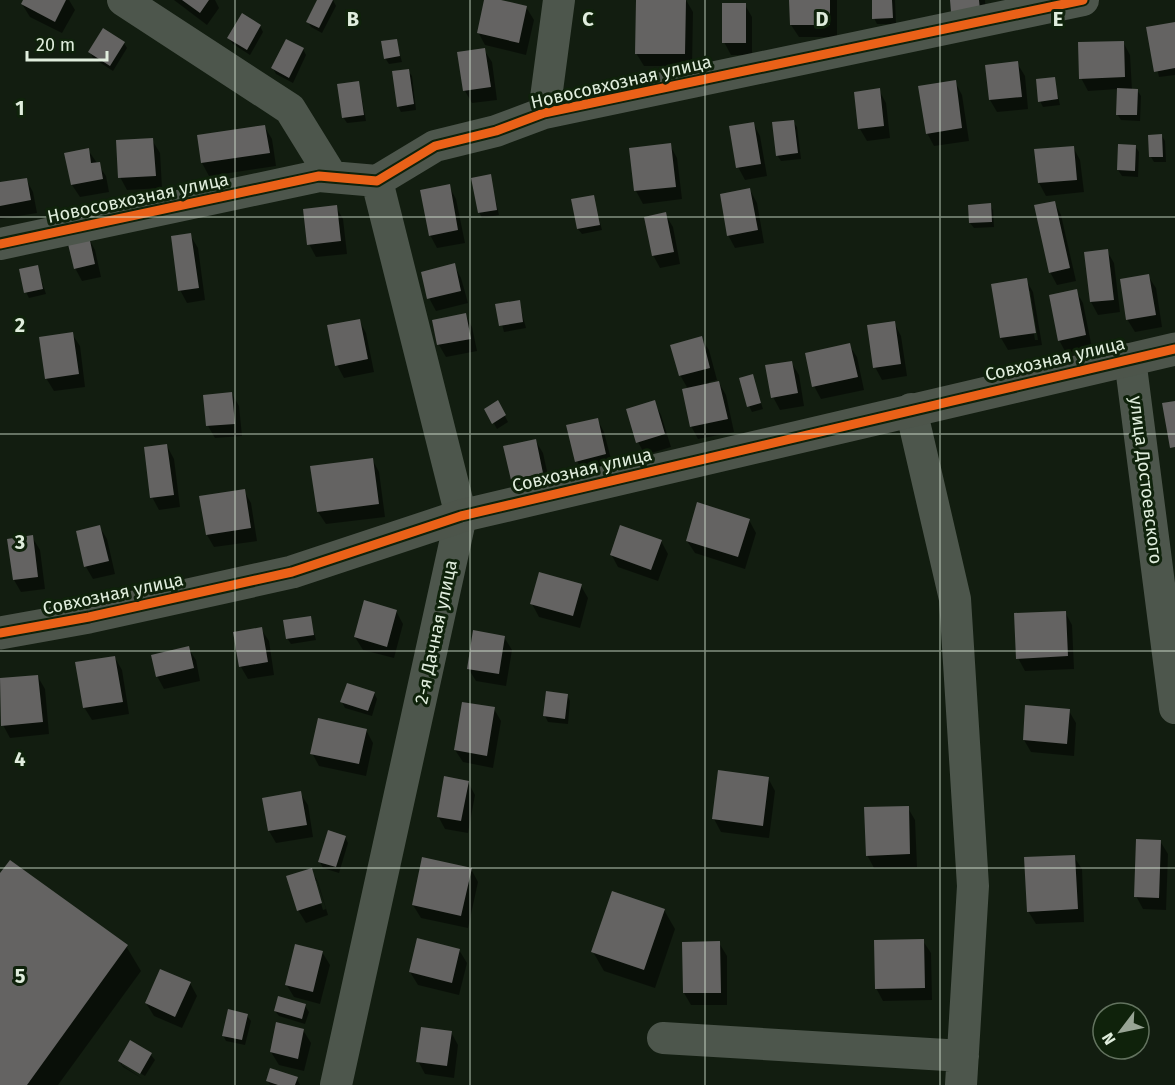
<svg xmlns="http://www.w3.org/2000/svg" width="1175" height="1085" font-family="'Fira Sans',sans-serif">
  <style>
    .shadow { fill: #0007; fill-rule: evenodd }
    .building { fill: #646362 }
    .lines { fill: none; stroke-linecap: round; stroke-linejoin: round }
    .street { stroke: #4d564c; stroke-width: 32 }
    .secondary { stroke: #4d554b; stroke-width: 33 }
    .cycleway-casing { stroke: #0f220b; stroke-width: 13 }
    .cycleway { stroke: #ea6118; stroke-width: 9 }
    .grid { fill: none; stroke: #e0eddd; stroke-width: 1.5; stroke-opacity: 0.55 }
    .labels { text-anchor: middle; stroke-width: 6; stroke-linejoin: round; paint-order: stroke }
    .street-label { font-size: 18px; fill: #e0eddd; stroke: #0f220b }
    .grid-label { font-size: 20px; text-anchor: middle; font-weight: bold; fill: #e0eddd; stroke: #0f220b; stroke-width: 6; stroke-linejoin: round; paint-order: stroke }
  </style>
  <rect width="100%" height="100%" fill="#121d10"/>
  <path class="shadow" d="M24 0H69L75 10 62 33 30 17 22 4Z
    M174 0H215L219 8 207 25Z
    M319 0H333L336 6 322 33 311 27 308 22Z
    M485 0 526 7 534 20 526 55 485 45 478 32Z
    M637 0H686L693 12 692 66H644L636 53Z
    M791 0H837V37H799L791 25Z
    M873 0H895L896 24H877L874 18Z
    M952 0H985L986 22Z
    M745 5 752 17V55H731L724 42Z
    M1175 23V75L1159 77 1148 28Z
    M260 26 263 32 250 55 233 44 229 38Z
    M396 41 402 62 389 64 385 58Z
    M1123 42 1130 55 1132 90H1137L1141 96 1140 121 1121 120 1117 114 1118 89 1088 91 1081 78Z
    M124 43 127 48 113 71 93 58 90 52Z
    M303 49 306 55 293 83 276 74 273 68Z
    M484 50 492 62 497 100 472 103 465 91 459 53Z
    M1017 63 1025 76 1028 109 997 112 990 100Z
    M408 71 412 76 416 110 401 112 398 106Z
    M1054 79 1060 105 1043 107 1040 101Z
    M955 82 962 95 969 141 934 146 927 133Z
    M359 83 366 121 347 123 343 117Z
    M879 90 886 103 890 138 867 141 860 129Z
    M793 122 797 127 801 159 781 161 777 155Z
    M753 123 760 136 767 176 745 180 738 167Z
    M264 126 272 139 276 166 209 176 202 163 198 136Z
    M1162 136 1165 141 1166 162H1154L1151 157Z
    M152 140 160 153 162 188 127 190 120 177Z
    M670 145 677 158 682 199 643 204 636 191 631 149Z
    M1119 146H1135L1139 152 1138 177 1122 176 1118 170Z
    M1073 147 1080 160 1084 192 1046 196 1039 183 1036 151Z
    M88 150 106 176 109 192 80 197 72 185 66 154Z
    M490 176 499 215 482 218 479 212Z
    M26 179 33 192 37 213 0 219V184Z
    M449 186 456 199 465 243 437 248 430 235Z
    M750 190 757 203 764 243 735 248 728 235Z
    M593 197 602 230 582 234 578 229Z
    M1054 202 1061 215 1076 281 1057 285 1050 272Z
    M990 205 993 210 994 227 974 228 970 223Z
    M336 207 343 219 347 254 316 257 309 244Z
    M665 214 673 227 680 264 660 268 653 255Z
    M190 235 198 248 205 300 187 303 180 290Z
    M88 237 95 250 101 277 82 281 75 268Z
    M1107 251 1114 263 1120 312 1098 315 1091 302 1085 253Z
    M454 265 461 278 468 303 436 311 429 298Z
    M37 267 46 294 29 298 26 292Z
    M1148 276 1156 288 1162 327 1135 332 1127 319Z
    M1026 280 1033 292 1042 345 1008 350 1001 338 993 285ZM1027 291H1030L1038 340H1035Z
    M1076 291 1083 303 1092 348 1066 353 1059 340Z
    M519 302 526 328 504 332 497 305Z
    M465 314 472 327 477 351 446 357 439 345 433 321Z
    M359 320 366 333 374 372 344 378 337 365Z
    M894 323 901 336 907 376 882 380 875 367Z
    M72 334 80 346 85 387 54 391 46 378Z
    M701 338 709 350 717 380 709 382V385L719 383 726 395 734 432 698 439 691 426 688 389 680 375Z
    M849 345 857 357 864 390 821 399 814 386Z
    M791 362 799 375 804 406 780 410 773 397Z
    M752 376 763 409 752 412 749 406Z
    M232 394 239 406 242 436 215 438 208 426Z
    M654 402 661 415 671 447 645 455 638 442Z
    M498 403 508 422 497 429 486 409Z
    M597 419 604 432 613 467 584 474 577 461Z
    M535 440 543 453 550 485 519 492 512 479Z
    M167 446 174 459 180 507 159 510 152 497Z
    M372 459 379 472 385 517 326 524 318 512 312 467Z
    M244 491 251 503 257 541 214 547 207 535 201 498Z
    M749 520 756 533 745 569 695 553 687 541Z
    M99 526 107 539 115 574 93 579 86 567Z
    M32 537 40 550 45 589 21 592 14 580Z
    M661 541 668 554 658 581 618 567 611 554Z
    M581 586 588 598 580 628 539 617 532 604Z
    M396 611 403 624 394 658 363 650 355 637Z
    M1065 612 1072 625 1074 669 1025 671 1018 658Z
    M310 618 316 640 291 644 287 638Z
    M261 629 269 641 274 675 248 679 241 667Z
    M504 637 512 650 506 686 476 681 468 668Z
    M188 648 196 660 200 681 164 689 157 676Z
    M115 658 122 670 129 714 92 720 84 707Z
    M38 677 45 689 49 734 10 738 3 725 0 680Z
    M374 693 377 699 372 716 345 708 342 702Z
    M567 695 570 701 568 724 548 722 545 716Z
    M494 709 501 721 493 768 463 762 455 750Z
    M1069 711 1076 723 1074 756 1031 752 1024 740Z
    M366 730 373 743 366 776 319 766 312 753Z
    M768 778 775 791 769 838 721 832 714 819Z
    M468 782 475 795 468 833 445 829 438 816Z
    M300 793 308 805 313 837 276 843 269 831 264 799Z
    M908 808 915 820 917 867 874 868 867 855Z
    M345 837 348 843 339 873 323 868 320 862Z
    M1160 841 1168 854 1166 910 1143 909 1136 896Z
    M1074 857 1082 869 1084 922 1036 924 1028 911Z
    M471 869 478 882 468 928 421 918 413 905Z
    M311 870 318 882 328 915 306 923 298 910ZM314 881H317L326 909 323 910Z
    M0 876 126 946 141 971 58 1085H0Z
    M664 910 675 929 655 988 604 971 593 952Z
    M923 941 931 953 932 1000 883 1001 876 988Z
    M719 943 727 956V1005H691L684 993Z
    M459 950 467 963 459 995 418 985 410 972Z
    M322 952 330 965 320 1004 294 997 286 984Z
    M190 983 197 996 182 1028 154 1016 146 1003Z
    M305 1006 309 1012 305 1024 279 1016 275 1011Z
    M247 1016 251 1021 245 1045 226 1041 223 1035Z
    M303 1030 311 1043 304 1071 279 1065 271 1052Z
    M451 1032 458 1045 454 1078 425 1074 418 1061Z
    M130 1042 151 1055 155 1060 145 1076 122 1062V1065L143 1079 123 1067 119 1061Z
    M297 1079 300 1085H270L268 1081Z"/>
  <path class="building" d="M23 0H66L55 22 21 4Z
    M182 0H209L200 13Z
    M317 0H333L319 28 306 22Z
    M484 0H501L527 6 519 43 477 33Z
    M636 0H686L685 54H635Z
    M789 0H830V25H790Z
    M872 0H892L893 18 872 19Z
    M950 0H979L980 10 951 12Z
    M722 3H746V43H722Z
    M242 13 261 25 247 50 227 38Z
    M1175 22V68L1154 72 1146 27Z
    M103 28 125 42 110 66 88 52Z
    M286 39 304 48 289 78 271 68Z
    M397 39 400 56 384 59 381 41Z
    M1124 41 1125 77 1079 79 1078 42Z
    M485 48 491 87 463 91 457 52Z
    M1018 61 1022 97 989 100 985 65Z
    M409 69 414 104 397 107 392 71Z
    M1055 77 1058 99 1038 102 1036 79Z
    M956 80 962 128 926 134 918 86Z
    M359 81 364 115 342 118 337 84Z
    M880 88 884 126 858 129 854 92Z
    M1117 88 1138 89 1137 115H1116Z
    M794 120 798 153 776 156 772 122Z
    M754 122 761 164 736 168 729 126Z
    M265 125 270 153 201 163 197 135Z
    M1162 134 1163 157H1149L1148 135Z
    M153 138 156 176 118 178 116 140Z
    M671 143 676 187 634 191 629 148Z
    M1118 144 1136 145 1135 171 1117 170Z
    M1074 146 1077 180 1038 183 1034 149Z
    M89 148 91 163 100 162 103 179 71 185 64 153Z
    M491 174 497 210 478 213 471 178Z
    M27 178 31 200 0 206V182Z
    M450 184 458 230 429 236 420 190Z
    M750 188 758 230 727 236 720 194Z
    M594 195 600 225 577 229 571 199Z
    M1055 201 1070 268 1049 273 1034 205Z
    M991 203 992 222 969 223 968 205Z
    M337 205 341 241 307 245 303 209Z
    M666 212 674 252 652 256 644 217Z
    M191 233 199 288 178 291 171 236Z
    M89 236 95 264 74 269 67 240Z
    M1108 249 1114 300 1090 302 1084 252Z
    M455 263 461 291 427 299 421 272Z
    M38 265 43 289 24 293 19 269Z
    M1149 274 1156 315 1126 320 1120 279Z
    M1027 278 1036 333 1000 338 991 284Z
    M1077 289 1086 335 1058 341 1049 295Z
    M520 300 523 322 499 326 495 304Z
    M466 313 471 339 437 345 432 320Z
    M360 319 368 359 335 366 327 325Z
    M895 321 901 364 873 368 867 325Z
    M73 332 79 374 45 379 39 337Z
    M702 336 710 368 679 376 670 345Z
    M850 343 858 377 812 387 805 353Z
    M792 361 798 393 771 398 765 365Z
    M753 374 761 403 747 407 739 378Z
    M719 381 728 419 690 427 682 389Z
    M232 392 235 424 206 426 203 395Z
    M498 400 506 415 492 424 484 409Z
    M655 400 665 434 636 443 626 409Z
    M1175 401V447L1170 448 1162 403Z
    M598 418 606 454 575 462 566 425Z
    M536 439 543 473 511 480 503 446Z
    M167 444 174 495 150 498 144 447Z
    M373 458 379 504 317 512 310 466Z
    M245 489 251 528 206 535 199 496Z
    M697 502 750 519 738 557 686 541Z
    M100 525 109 561 84 567 76 531Z
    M620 525 662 540 651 570 610 555Z
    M33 535 38 577 13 580 7 539Z
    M539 572 582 584 573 616 530 604Z
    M364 600 397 610 387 647 354 637Z
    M1066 611 1068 656 1016 659 1014 613Z
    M311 616 314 635 286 639 283 620Z
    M262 627 268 662 239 667 233 632Z
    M473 630 505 636 499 674 467 669Z
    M189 646 194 668 156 677 151 655Z
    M115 656 123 702 83 708 75 662Z
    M38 675 43 722 1 726 0 678Z
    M347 683 375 692 368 711 340 702Z
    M546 691 568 694 565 719 543 716Z
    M462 702 495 707 487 756 454 750Z
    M1025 705 1070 709 1067 744 1023 740Z
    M318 718 367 729 359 764 310 754Z
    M718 770 769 777 763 826 712 819Z
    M444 776 469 781 461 821 437 817Z
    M301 791 307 825 268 831 262 798Z
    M909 806 910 854 866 856 864 807Z
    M328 830 346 836 336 867 318 862Z
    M1136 839 1161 840 1159 898 1134 897Z
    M1075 855 1078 909 1027 912 1024 857Z
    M422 857 472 868 461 916 412 905Z
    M10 860 128 945 27 1085H0V873Z
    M312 868 322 903 297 911 286 876Z
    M612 891 665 909 644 970 591 952Z
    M417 938 460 949 452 983 409 972Z
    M924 939 925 988 875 989 874 940Z
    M720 941 721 993H683L682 942Z
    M295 944 323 951 313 992 285 985Z
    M160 969 191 982 175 1017 145 1003Z
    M278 996 306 1004 302 1019 274 1011Z
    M228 1009 248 1014 242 1040 222 1036Z
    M276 1022 304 1029 298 1059 270 1052Z
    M421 1027 452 1031 447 1066 416 1062Z
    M130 1040 152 1053 140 1074 118 1061Z
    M270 1068 298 1077 295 1085H278L266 1081Z"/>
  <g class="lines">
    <path class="street" d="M123 0 290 109 332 177
      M544 113 559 0
      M0 244 319 176 377 181 435 146 496 131 544 113 1083 0
      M1130 359 1175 708
      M911 409 955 599 973 886 961 1085
      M663 1038 963 1056
      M336 1085 461 516 377 181"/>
    <path class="secondary" d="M0 633 89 617 292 572 461 516 1175 349"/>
    <g class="cycleway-casing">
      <path id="cycleway" d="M0 244 319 176 377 181 435 146 496 131 544 113 1083 0
        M0 633 89 617 292 572 461 516 1175 349"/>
    </g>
    <use href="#cycleway" class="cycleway"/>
  </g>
  <path class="grid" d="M235 0V1085M470 0V1085M705 0V1085M940 0V1085M0 217H1175M0 434H1175M0 651H1175M0 868H1175"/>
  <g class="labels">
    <g class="street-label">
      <text transform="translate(621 82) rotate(-13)" y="6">Новосовхозная улица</text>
      <text transform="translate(138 198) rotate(-12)" y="6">Новосовхозная улица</text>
      <text transform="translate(1055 359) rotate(-13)" y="6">Совхозная улица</text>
      <text transform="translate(582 470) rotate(-13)" y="6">Совхозная улица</text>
      <text transform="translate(1146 480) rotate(83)" y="6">улица Достоевского</text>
      <text transform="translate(113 594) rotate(-12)" y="6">Совхозная улица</text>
      <text transform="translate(436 632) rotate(-78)" y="6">2-я Дачная улица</text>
    </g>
  </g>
  <g class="grid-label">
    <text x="353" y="26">B</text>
    <text x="588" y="26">C</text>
    <text x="822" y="26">D</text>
    <text x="1058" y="26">E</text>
    <text x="20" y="115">1</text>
    <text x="20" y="332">2</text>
    <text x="20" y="549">3</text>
    <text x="20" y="766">4</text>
    <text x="20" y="983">5</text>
  </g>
  <g transform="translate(1121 1031) rotate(238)"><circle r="28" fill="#0f220b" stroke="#63735f" stroke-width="1.5"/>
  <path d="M0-4.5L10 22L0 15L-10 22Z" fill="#98a495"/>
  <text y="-9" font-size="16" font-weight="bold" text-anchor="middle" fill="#e0eddd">N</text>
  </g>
  <path d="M27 51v9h80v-9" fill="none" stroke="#e0eddd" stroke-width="3"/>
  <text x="36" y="51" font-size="18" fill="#e0eddd" stroke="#0f220b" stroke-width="4.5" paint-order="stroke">20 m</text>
</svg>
